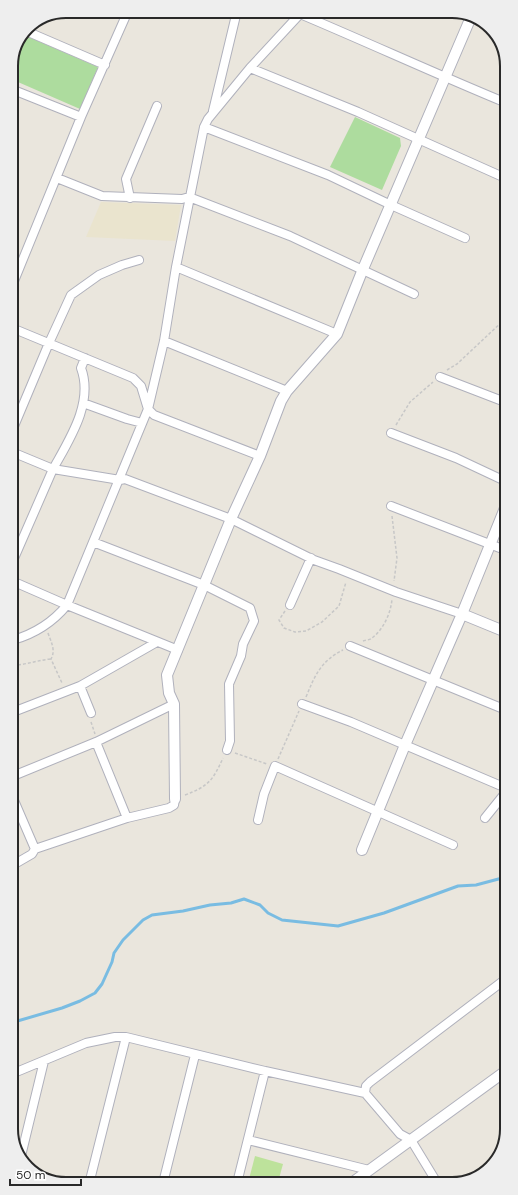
<svg xmlns="http://www.w3.org/2000/svg" width="518" height="1195" font-family="'DM Sans',sans-serif">
  <style>
    .education { fill: #eae4ce }
    .green { fill: #addc9e }
    .pitch { fill: #bde29b }
    .lines { fill: none; stroke-linecap: round; stroke-linejoin: round }
    .stream { stroke: #79bce2; stroke-width: 3 }
    .minor-casing { stroke: #b0b1bc; stroke-width: 10 }
    .tertiary-casing { stroke: #b0b1bc; stroke-width: 12 }
    .path { stroke: #c7c7c7; stroke-width: 1.5; stroke-dasharray: 3 2; stroke-linecap: butt }
    .minor { stroke: #fff; stroke-width: 8 }
    .tertiary { stroke: #fff; stroke-width: 10 }
    .rim { fill: none; stroke: #292929; stroke-width: 2 }
  </style>
  <rect width="100%" height="100%" fill="#eae6dd"/>
  <path class="education" d="M101 202 181 205 175 241 86 237Z"/>
  <path class="green" d="M24 35 98 67 80 109 11 79V63Z
    M355 117 400 138 401 146 382 190 330 167Z"/>
  <path class="pitch" d="M255 1156 283 1164 278 1182 248 1183Z"/>
  <g class="lines">
    <path class="stream" d="M14 1022 62 1008 80 1001 95 993 102 984 112 962 114 953 123 940 143 920 152 915 183 911 210 905 231 903 244 899 260 905 268 913 282 920 338 926 384 913 458 886 476 885 506 877"/>
    <g class="minor-casing">
      <path id="minor" d="M300 14C369 43 436 74 504 102
        M26 31 105 65
        M250 68 358 112 503 177
        M11 89 81 117
        M213 111 237 11
        M204 127 328 175 391 205 465 238
        M57 178 102 196 182 199 189 197 290 236 414 294
        M130 198 126 179 157 106
        M176 267 337 334
        M12 286 81 117 128 11
        M12 328 133 378 141 386 148 409 154 415 260 456
        M164 341 287 391
        M440 377 505 402
        M83 403 127 419 142 423
        M12 431 49 343 71 295 99 275 122 265 139 260
        M391 433 456 458 505 481
        M12 452 53 469C69 440 94 403 81 368L85 358
        M391 506 505 550
        M93 542 204 585 250 608 254 621 243 644 241 656 229 684 230 741 227 750
        M12 563 53 469 120 480 125 479 231 519 314 560 339 569 396 592 462 614
        M12 581 67 605 178 650
        M290 605 311 558
        M13 640C34 634 53 622 67 605L148 409 164 341 176 267 204 127 208 119 250 68 300 14 301 11
        M350 646 506 710
        M80 686 91 713
        M302 704 351 722 506 788
        M13 712 80 686 157 642
        M96 742 127 818
        M13 776 96 742 174 704
        M13 798 35 849
        M485 818 506 792
        M258 820 264 794 275 766 453 845
        M13 865 32 854 35 849 127 818 169 808 174 805 175 799
        M14 1073 86 1043 115 1037H126L265 1071 365 1093 400 1134 411 1140 436 1181
        M365 1093 366 1086 370 1082 507 978
        M248 1140 369 1170
        M21 1156 44 1061
        M163 1183 195 1055
        M237 1183 265 1071
        M89 1184 126 1037"/>
    </g>
    <g class="tertiary-casing">
      <path id="tertiary" d="M462 614 506 632
        M175 799 174 704 169 693 167 675 231 519 260 456 281 401 287 391 337 334 363 269 471 17
        M362 850 405 745 462 614 505 508
        M353 1182 507 1070"/>
    </g>
    <path class="path" d="M447 370 457 364 505 319
      M396 425 410 402 433 382
      M392 516 397 558 394 581
      M285 611 279 620 284 628 295 632 306 631 322 622 339 606 346 582
      M48 633C51 642 56 650 51 659L62 683
      M363 641C366 640 370 640 372 638 384 629 391 612 392 599
      M13 665C26 665 38 660 51 659
      M306 697C315 675 321 661 343 650
      M91 722 95 734
      M235 753 267 764
      M278 759 299 711
      M185 795C209 786 213 780 223 758"/>
    <use href="#minor" class="minor"/>
    <use href="#tertiary" class="tertiary"/>
  </g>
  <path d="M0 0H518V1195H0ZM66 18H452A48 48 0 0 1 500 66V1129A48 48 0 0 1 452 1177H66A48 48 0 0 1 18 1129V66A48 48 0 0 1 66 18Z" fill="#eee" fill-rule="evenodd"/>
  <path class="rim" d="M66 18H452A48 48 0 0 1 500 66V1129A48 48 0 0 1 452 1177H66A48 48 0 0 1 18 1129V66A48 48 0 0 1 66 18Z"/>
  <path d="M10 1179v6h71v-6" fill="none" stroke="#292929" stroke-width="2"/>
  <text x="16" y="1179" font-size="12" fill="#292929" stroke="#ffffff" stroke-width="3" paint-order="stroke">50 m</text>
</svg>
